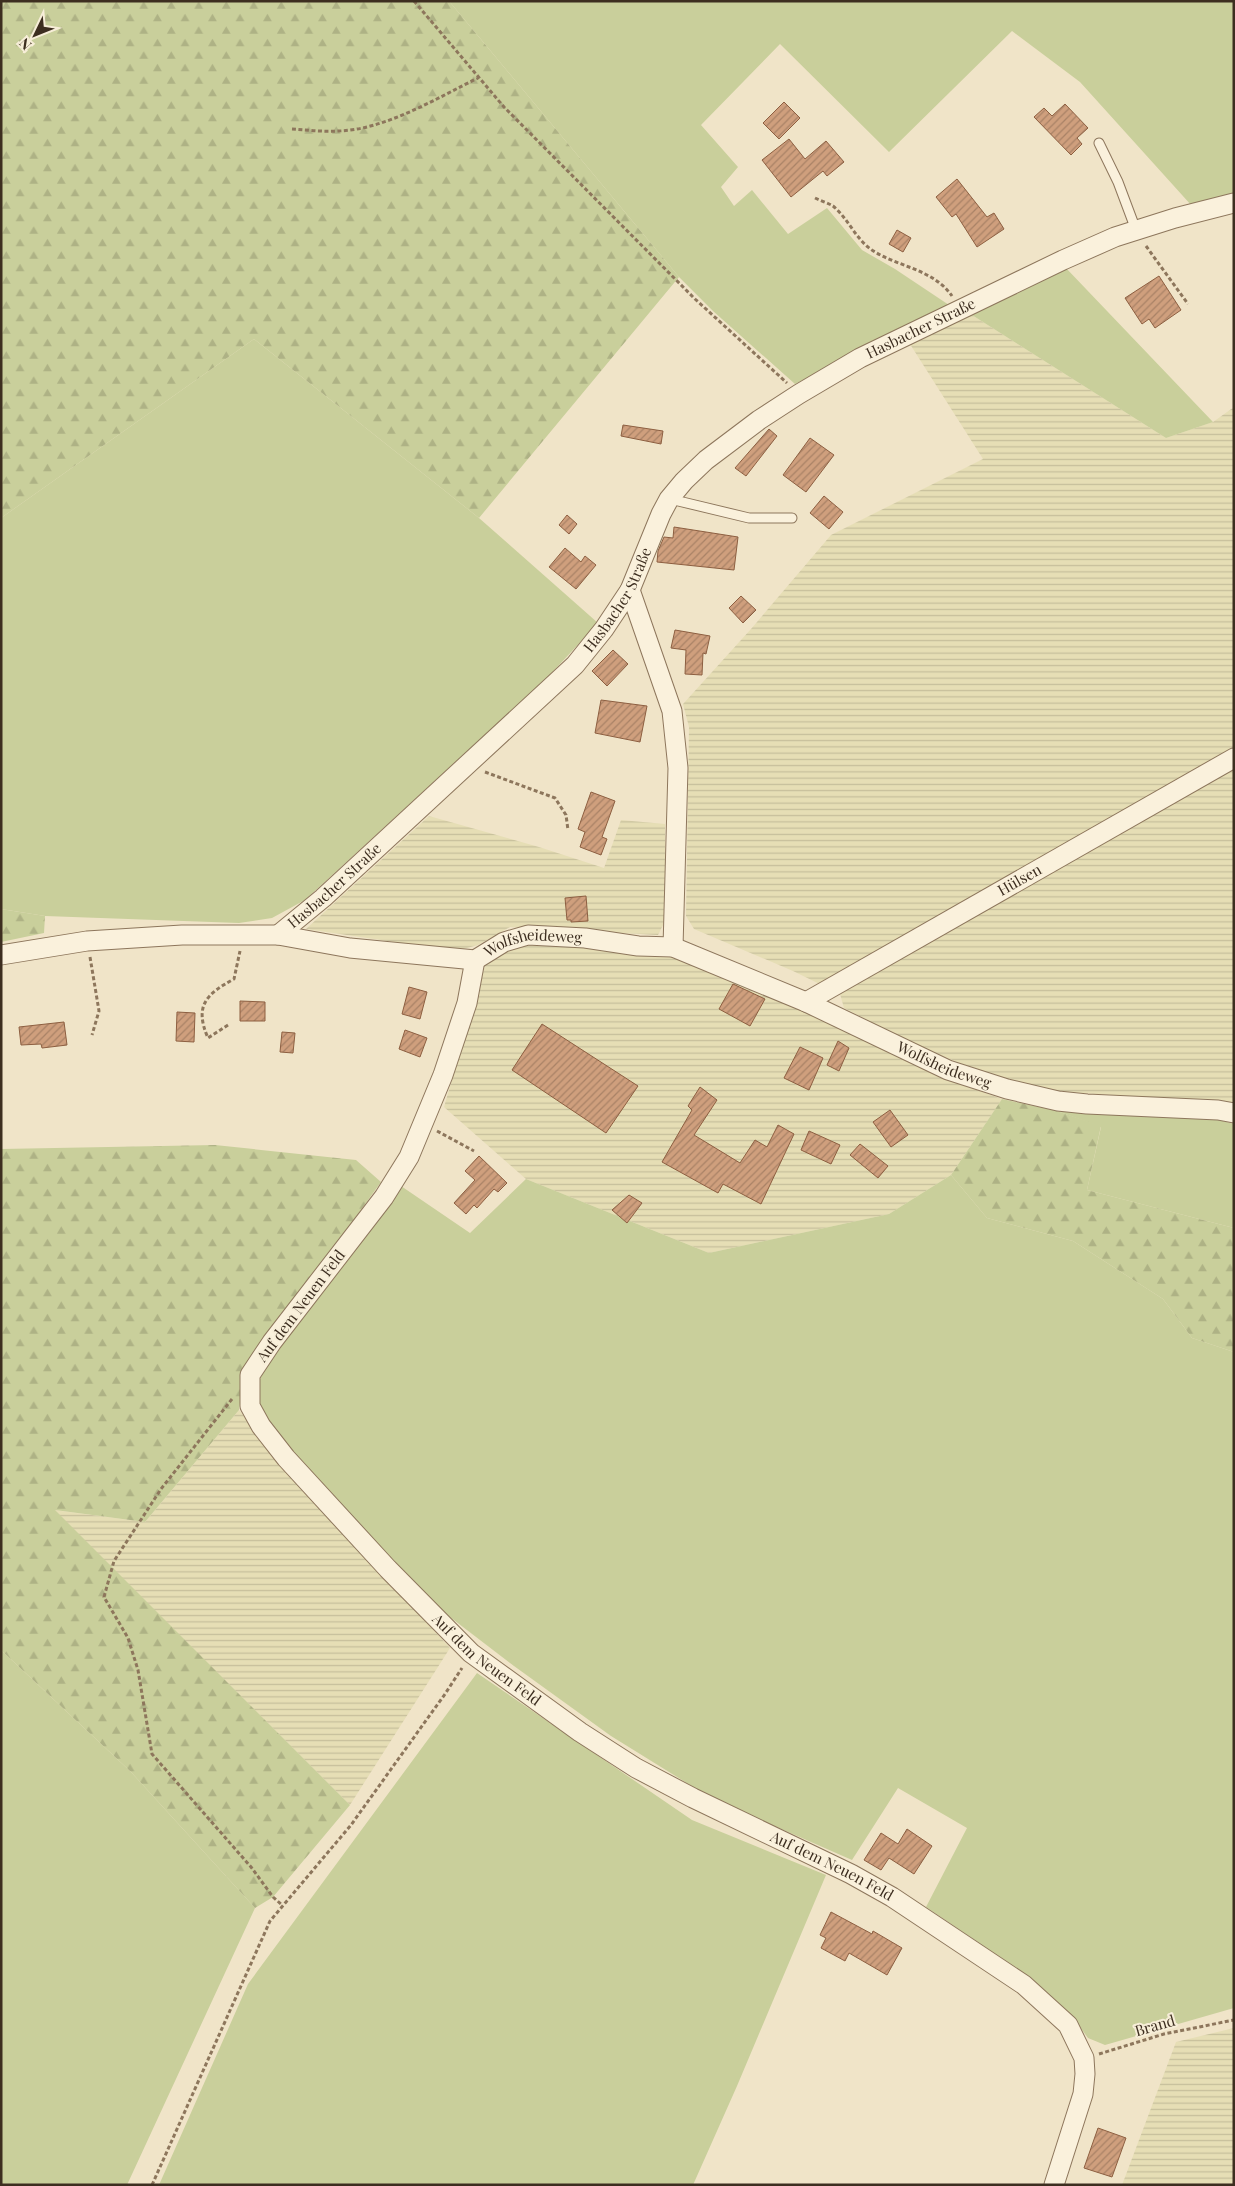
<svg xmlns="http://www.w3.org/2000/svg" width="1235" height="2186" font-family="'Playfair Display',serif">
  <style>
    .farmland { fill: url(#farmland-rules) }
    .grass { fill: #c9cf9b }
    .forest { fill: url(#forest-firs) }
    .building { fill: url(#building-hatch); stroke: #8d5f41 }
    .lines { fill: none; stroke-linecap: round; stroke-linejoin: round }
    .lane-casing { stroke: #8d765c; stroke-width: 11 }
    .street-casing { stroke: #8d765c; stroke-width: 21 }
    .path { stroke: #8d765c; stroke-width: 3; stroke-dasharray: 4 2.5; stroke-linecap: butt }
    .lane { stroke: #faf1dc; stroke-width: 9 }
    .street { stroke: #faf1dc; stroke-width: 19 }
    .labels { text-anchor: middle; stroke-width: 4; stroke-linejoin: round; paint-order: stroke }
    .street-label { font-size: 15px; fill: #3d2e20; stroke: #f7eed8 }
  </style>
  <defs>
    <pattern id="farmland-rules" width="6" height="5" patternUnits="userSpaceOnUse" patternTransform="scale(1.25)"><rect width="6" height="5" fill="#e6deb5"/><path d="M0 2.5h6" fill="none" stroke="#c6bf9b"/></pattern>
    <pattern id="forest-firs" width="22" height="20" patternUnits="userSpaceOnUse" patternTransform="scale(1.25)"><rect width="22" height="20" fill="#c9cf9b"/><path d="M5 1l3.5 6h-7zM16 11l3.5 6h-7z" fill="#aeb285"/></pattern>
    <pattern id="building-hatch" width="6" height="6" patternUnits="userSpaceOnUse" patternTransform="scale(1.25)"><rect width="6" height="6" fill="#cf9f7d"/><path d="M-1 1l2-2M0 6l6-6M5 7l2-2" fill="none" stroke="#a98266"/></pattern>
  </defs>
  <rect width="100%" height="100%" fill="#f0e4c8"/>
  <path class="farmland" d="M972 315 1166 438 1213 422 1234 407V1106L1220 1102 1036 1090 972 1068 913 1044 844 1008 840 994 793 971 694 929 686 916 689 727 683 704 751 629 831 535 983 459 908 341Z
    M429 816 539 847 604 868 621 820 665 824V921L658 935 510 927 478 945 456 951 306 929Z
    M532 943 668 955 805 1010 946 1079 1002 1099 951 1175 889 1214 709 1253 526 1179 444 1107 487 959 506 945Z
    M239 1410 282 1465 450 1648 350 1805 54 1510 145 1522Z
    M1234 2028V2185H1122L1176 2042Z"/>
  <path class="grass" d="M449 1H1234V208L1201 216 1080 82 1012 31 889 152 780 44 701 125 738 167 721 187 734 206 752 190 788 234 827 208 862 250 895 269 949 305 795 384 713 311 679 277Z
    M1065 267 1213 422 1166 438 972 315Z
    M254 339 479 518 598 623 547 678 305 900 272 918 239 923 45 916 1 909V518Z
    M1057 1111 1219 1120 1234 1124V1228L1087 1190 1101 1127Z
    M951 1175 987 1218 1073 1241 1163 1299 1192 1338 1234 1352V2008L1105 2045 1088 2038 1074 2019 1029 1977 926 1907 967 1828 898 1788 852 1860 711 1798 611 1736 514 1666 446 1614 296 1462 260 1410V1379L276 1346 401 1186 470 1233 526 1179 709 1253 889 1214Z
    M1 1650 131 1772 255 1908 127 2185H1Z
    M477 1673 692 1820 826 1875 737 2086 693 2185H159L248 1984Z"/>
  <path class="forest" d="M1 1H449L679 277 479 518 254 339 1 518Z
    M1 909 45 916 44 933 1 942Z
    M1002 1099 1057 1111 1101 1126 1087 1190 1234 1228V1352L1192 1338 1163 1299 1073 1241 987 1218 951 1175Z
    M215 1145 356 1160 381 1182 253 1360 243 1382 239 1410 145 1522 55 1510 350 1805 273 1897 255 1908 131 1772 1 1650V1149Z"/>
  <path class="building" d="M784 102 800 118 779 139 763 123Z
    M1065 104 1088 128 1077 138 1082 144 1071 155 1034 117 1044 108 1052 116Z
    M789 139 805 159 826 141 844 162 827 176 823 171 791 197 762 160Z
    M957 179 987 217 994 213 1004 229 977 247 956 214 952 217 936 197Z
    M897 230 911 238 903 252 889 244Z
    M1159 276 1181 310 1155 328 1149 319 1142 324 1125 298Z
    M623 425 663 431 661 444 621 436Z
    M769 429 777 436 746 476 735 468Z
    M810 438 834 455 806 492 783 475Z
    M824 496 843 512 829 529 810 513Z
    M567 515 577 524 569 534 559 525Z
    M674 527 738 537 734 570 657 562 658 551 664 537 673 538Z
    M565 548 581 562 585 556 596 565 576 589 549 567Z
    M741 596 756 610 743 623 729 608Z
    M675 630 710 636 706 654 703 653 702 675 685 674 686 650 671 648Z
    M613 650 628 664 607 686 592 671Z
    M601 700 647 706 640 742 595 733Z
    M591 792 615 801 602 837 607 839 601 855 580 847 585 832 578 829Z
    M586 896 588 921 571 922V920H567L565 898Z
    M733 984 765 999 750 1026 719 1009Z
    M409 987 427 992 420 1019 402 1014Z
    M240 1001 265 1002V1021H240Z
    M177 1012 195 1013 194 1042 176 1041Z
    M64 1022 67 1045 42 1048 41 1044 21 1045 19 1027Z
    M542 1024 638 1086 606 1133 512 1070Z
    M405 1030 427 1038 420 1057 399 1049Z
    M282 1032 295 1033 293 1053 280 1052Z
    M838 1041 849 1048 839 1071 827 1065Z
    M800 1047 823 1058 809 1090 784 1078Z
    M700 1087 717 1100 694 1135 740 1163 755 1140 767 1147 778 1125 794 1134 761 1204 723 1184 718 1193 662 1162 692 1110 688 1106Z
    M890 1110 908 1135 891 1147 873 1122Z
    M809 1131 840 1145 831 1164 801 1150Z
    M860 1144 888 1166 878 1178 850 1155Z
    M479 1156 507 1183 498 1192 494 1189 477 1208 474 1205 466 1214 454 1203 475 1180 465 1171Z
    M629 1195 642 1203 627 1223 612 1210Z
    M907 1829 932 1846 914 1874 889 1858 881 1870 864 1860 881 1833 898 1844Z
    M831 1912 872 1934 873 1931 902 1948 887 1975 849 1953 845 1961 821 1948 826 1938 820 1935Z
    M1098 2128 1126 2138 1112 2177 1084 2168Z"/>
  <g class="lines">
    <g class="lane-casing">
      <path id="lane" d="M1099 143 1118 182 1136 230
        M670 499 749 518H792"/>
    </g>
    <g class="street-casing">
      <g id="street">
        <path d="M630 590 672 711 678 768 673 947"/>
        <path id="s1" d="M278 935 323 898 575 665 604 629 630 590 661 514 669 499 684 481 706 460 759 420 799 394 860 358 1063 260 1115 237 1175 218 1234 203"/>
        <path id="s2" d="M1 955 87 941 182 935H278L350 948 475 960 504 942 528 935 585 938 638 946 673 947 806 1002 948 1070 1007 1089 1058 1101 1087 1104 1218 1110 1234 1113"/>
        <path id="s3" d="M475 960 467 1003 443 1075 409 1157 384 1197 272 1342 250 1375V1406L261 1426 286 1458 388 1569 471 1653 580 1732 636 1768 693 1798 851 1874 892 1897 1024 1985 1068 2025 1084 2058 1085 2074 1083 2094 1054 2185"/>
        <path id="s4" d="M806 1002 1234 758"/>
      </g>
    </g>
    <path class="path" d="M414 1 504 107 695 299 787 383
      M292 129C307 130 323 132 338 131 385 130 437 98 478 78
      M815 198C821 201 828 203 833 206 849 219 856 241 875 252 900 267 934 270 952 296
      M1146 246 1188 304
      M485 772 555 798 566 815 568 830
      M90 957 99 1011 92 1035
      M228 1025 208 1038C194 1006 206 994 234 979L240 951
      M437 1131 474 1151
      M232 1399 161 1489 114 1561 104 1597 128 1638 138 1670 152 1754 251 1867 273 1897 282 1905
      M1099 2054 1164 2034 1234 2020
      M152 2185 270 1921 351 1825 445 1694 462 1668"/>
    <use href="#lane" class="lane"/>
    <use href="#street" class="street"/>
  </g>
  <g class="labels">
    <g class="street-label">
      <text dy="5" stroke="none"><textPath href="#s1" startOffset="900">Hasbacher Straße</textPath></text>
      <text dy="5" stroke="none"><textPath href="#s1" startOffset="480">Hasbacher Straße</textPath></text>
      <text dy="5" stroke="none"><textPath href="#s4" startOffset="246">Hülsen</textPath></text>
      <text dy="5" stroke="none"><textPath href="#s1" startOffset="75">Hasbacher Straße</textPath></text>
      <text dy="5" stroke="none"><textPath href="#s2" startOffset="540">Wolfsheideweg</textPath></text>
      <text dy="5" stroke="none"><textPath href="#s2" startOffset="978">Wolfsheideweg</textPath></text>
      <text transform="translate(301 1306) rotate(-53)" y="5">Auf dem Neuen Feld</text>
      <text dy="5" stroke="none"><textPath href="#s3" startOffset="858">Auf dem Neuen Feld</textPath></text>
      <text dy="5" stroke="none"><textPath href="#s3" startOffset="1262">Auf dem Neuen Feld</textPath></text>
      <text transform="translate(1155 2026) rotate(-16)" y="5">Brand</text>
    </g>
  </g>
  <rect width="1235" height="2186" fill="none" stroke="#3d2e20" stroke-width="5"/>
  <g transform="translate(35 35) rotate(227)" stroke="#f7eed8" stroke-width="4" paint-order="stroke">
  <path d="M0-4L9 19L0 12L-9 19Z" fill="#3d2e20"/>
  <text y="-8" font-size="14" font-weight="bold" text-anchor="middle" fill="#3d2e20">N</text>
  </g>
</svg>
